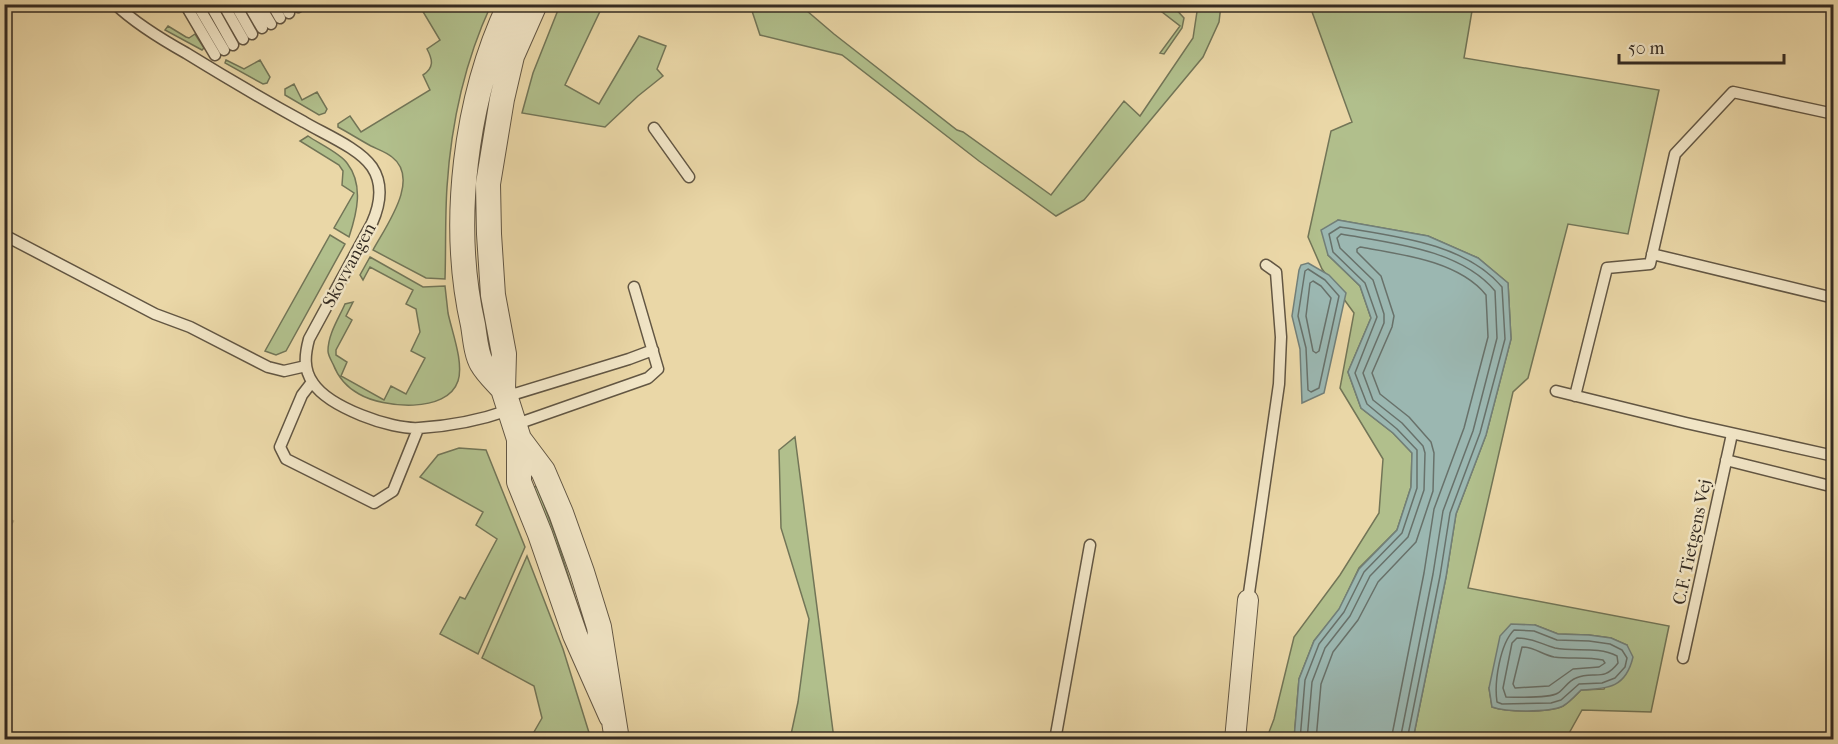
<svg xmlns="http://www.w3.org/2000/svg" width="1838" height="744" font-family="'IM FELL French Canon',serif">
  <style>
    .green { fill: #b1bf8c; stroke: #727557; stroke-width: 1.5; fill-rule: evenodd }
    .water { fill: #9bb7b1; stroke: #727f78; stroke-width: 1.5 }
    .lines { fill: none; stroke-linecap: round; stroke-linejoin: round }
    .shore { stroke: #68716a; stroke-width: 1.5 }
    .pedestrian-tunnel { stroke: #c6b58c; stroke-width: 15; stroke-dasharray: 15 8; stroke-linecap: butt }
    .service-casing { stroke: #625643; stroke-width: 13 }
    .minor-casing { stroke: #625643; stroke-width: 22 }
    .tertiary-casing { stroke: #625643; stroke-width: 26 }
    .service { stroke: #f1e5c6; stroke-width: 10 }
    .minor { stroke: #f1e5c6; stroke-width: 20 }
    .tertiary { stroke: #f1e5c6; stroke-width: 24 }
    .labels { text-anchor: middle; stroke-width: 5; stroke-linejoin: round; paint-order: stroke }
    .street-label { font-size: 18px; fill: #342b22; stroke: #f1e5c6 }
  </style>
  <rect width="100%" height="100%" fill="#ead7a7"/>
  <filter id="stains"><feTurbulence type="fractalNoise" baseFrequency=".00333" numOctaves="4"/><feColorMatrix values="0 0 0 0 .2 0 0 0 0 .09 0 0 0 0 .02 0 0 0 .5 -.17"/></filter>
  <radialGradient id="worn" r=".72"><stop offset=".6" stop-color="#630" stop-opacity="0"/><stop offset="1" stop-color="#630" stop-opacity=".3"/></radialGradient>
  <path class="green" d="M419 5H491C465 61 451 125 447 187 445 217 446 248 445 279L426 278 373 250C386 226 421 179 392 157 386 152 377 149 371 146 360 140 349 133 338 127V124L350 116 361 132 430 90 423 75C434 68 433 60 427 49L440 40Z
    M560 5H603L565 85 599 104 639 36 666 46 657 69 663 76 638 96 605 127 522 113 533 73Z
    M750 5H800L834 34 957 130 963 132 1051 195 1124 101 1140 116 1193 38 1198 5H1221L1219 22 1203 57 1084 200 1056 216 979 161 842 55 760 35Z
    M1153 5H1172L1184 18 1182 28 1164 54 1160 53 1180 26Z
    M1311 5H1473L1464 58 1659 90 1628 234 1568 224 1528 378 1513 392 1468 588 1669 626 1651 712 1582 710 1568 735 1441 733 1440 739H1413L1446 577 1456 514 1486 435 1511 339 1508 283 1478 258 1428 236 1338 220 1328 255 1360 286 1371 318 1348 372 1361 408 1393 433 1412 453 1411 487 1397 530 1359 568 1339 610 1314 641 1299 679 1294 739 1266 740 1274 719 1294 637 1340 575 1379 513 1383 459 1340 388 1354 313 1322 269 1308 237 1331 131 1352 122 1311 9ZM1535 625 1558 634 1589 635 1611 638 1627 645 1604 689 1581 690C1576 695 1570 702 1563 706 1549 713 1507 712 1492 707L1489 688Z
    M168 26 186 37 189 38 195 34 204 48 202 50 165 30Z
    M226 60 244 69 260 60 270 77 267 83 263 84 225 63Z
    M294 84 302 100 317 92 327 109 325 113 319 115 285 95V89Z
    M308 136C318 143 340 153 347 163 364 185 357 213 349 237L334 228 354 193 342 185 343 171 339 165 300 141Z
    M330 235 345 244 286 351 276 355 265 351Z
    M370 257 423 287 445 286C446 295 447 304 448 313 452 332 464 363 458 381 447 414 383 408 359 394 346 387 338 377 333 364 331 360 328 355 328 351 328 334 339 318 345 304L353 302 346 316 352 320 336 350V355L347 362 341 376 384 400 391 386 406 394 425 358 411 351 420 332 416 309 406 304 413 290 370 267 363 280 360 275Z
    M795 437 834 739H790L798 702 809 619 781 528 779 450Z
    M459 448 486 450 525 547 478 654 440 634 460 597 465 599 497 539 476 525 483 512 420 477 438 455Z
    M537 486 556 537 580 613H576L531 488Z
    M527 556 563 649 591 739H530L542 718 534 686 482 658Z"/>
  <path class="water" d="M1338 220 1428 236 1478 258 1508 283 1511 339 1486 435 1456 514 1446 577 1413 739H1294L1299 679 1314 641 1339 609 1359 569 1397 530 1411 487 1412 453 1393 433 1361 408 1348 372 1371 318 1360 286 1328 255 1321 230Z
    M1308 263 1329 275 1346 293 1324 393 1302 403 1300 349 1292 316 1299 270 1301 265Z
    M1511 624 1535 625 1558 634 1589 635 1611 638 1627 645 1633 657C1626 687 1609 689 1581 690 1576 695 1570 702 1563 706 1548 713 1506 712 1492 707L1489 688 1500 636Z"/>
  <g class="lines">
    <path class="shore" d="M1308 269 1325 280 1339 296 1319 388 1311 392 1308 390 1306 348 1298 316 1305 271Z
      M1313 281 1321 286 1331 298 1319 351 1316 353 1313 351 1306 316 1310 283Z
      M1514 630 1534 631 1557 640 1589 641 1610 644 1622 650 1627 658 1625 667 1615 678 1602 683 1579 684 1561 700 1551 703 1502 704 1497 702C1494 682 1500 644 1514 630Z
      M1517 638C1534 638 1540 644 1555 648 1576 652 1597 646 1617 656L1618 663C1603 683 1594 670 1576 678 1568 681 1564 689 1558 693 1548 699 1518 697 1506 697L1503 688 1512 643Z
      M1522 647C1534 647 1543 655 1554 657 1570 659 1587 657 1603 660L1605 663 1599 667 1573 669 1549 686 1515 688 1513 684Z
      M1300 740 1305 680 1319 644 1344 612 1364 572 1402 533 1417 488V450L1397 429 1367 404 1355 373 1377 317 1365 283 1333 252 1329 234 1340 227C1394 236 1465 243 1502 287L1505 339 1480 433 1450 513 1440 576 1407 740
      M1307 740 1312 682 1325 648 1350 616 1370 576 1408 537 1424 490 1425 453 1423 446 1402 423 1373 400 1363 373 1384 323V314L1373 280 1340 248 1337 238 1341 234C1391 243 1460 249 1495 291L1497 338 1473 431 1443 511 1433 574 1400 740
      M1316 740 1321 684 1333 652 1358 620 1378 582 1416 542 1433 491 1434 453 1431 442 1409 417 1380 394 1372 373 1392 327 1394 316 1381 276 1357 252V249L1360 247C1400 254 1459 261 1486 295L1488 337 1464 428 1434 509 1424 573 1391 740"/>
    <path class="pedestrian-tunnel" d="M4 524 8 517"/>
    <g class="service-casing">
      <path id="service" d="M115 4C136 24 161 39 186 53 225 77 264 100 304 122 324 134 359 148 372 167 384 185 380 205 372 223L309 339C305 354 303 369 313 383 329 407 391 430 419 428 450 426 481 420 509 410
        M185 4 215 55
        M197 4 224 50
        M210 4 233 45
        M223 4 243 39
        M235 4 252 34
        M248 4 262 28
        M259 4 271 24
        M272 4 280 18
        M284 4 289 13
        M297 4 298 7
        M654 128 689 177
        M4 235 155 314 190 327 268 367 284 371 306 366
        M1652 254 1834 298
        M312 382 302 395 280 447 286 459 374 503 393 491 418 429
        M1556 391 1686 423 1834 456
        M1575 396 1607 268 1650 264 1675 154 1733 92 1834 114
        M505 397 629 359 653 350
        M514 425 648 378 658 369 634 287
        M1726 460 1834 487
        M1248 600 1279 384 1281 337 1276 272 1266 265
        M1683 658 1732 434
        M1055 740 1090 545"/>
    </g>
    <g class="minor-casing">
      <path id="minor" d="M1235 740 1248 600"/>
    </g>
    <g class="tertiary-casing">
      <path id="tertiary" d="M535 4 512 56 502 99 488 184 489 234 493 295 504 354 503 389 519 439V482L540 534 575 635 611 716
        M503 389C496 381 487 373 482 364 476 354 475 337 473 325 450 224 465 98 510 4
        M519 439 543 471 561 513 582 572 599 627 617 740"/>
    </g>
    <use href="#service" class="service"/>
    <use href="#minor" class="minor"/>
    <use href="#tertiary" class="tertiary"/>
  </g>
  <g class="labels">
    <g class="street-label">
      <text transform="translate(349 265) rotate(-62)" y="6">Skovvangen</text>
      <text transform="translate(1692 542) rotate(-78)" y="6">C.F. Tietgens Vej</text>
    </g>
  </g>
  <rect width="1838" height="744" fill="none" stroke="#ead7a7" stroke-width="24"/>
  <rect x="6" y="6" width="1826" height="732" fill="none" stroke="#342b22" stroke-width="3"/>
  <rect x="12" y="12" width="1814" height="720" fill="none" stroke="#342b22" stroke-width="1.5"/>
  <path d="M1619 54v9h165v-9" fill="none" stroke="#342b22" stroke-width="3"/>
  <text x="1628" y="54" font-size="18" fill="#342b22" stroke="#f1e5c6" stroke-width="4.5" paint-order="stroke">50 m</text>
  <rect width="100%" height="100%" filter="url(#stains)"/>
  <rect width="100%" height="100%" fill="url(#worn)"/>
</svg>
